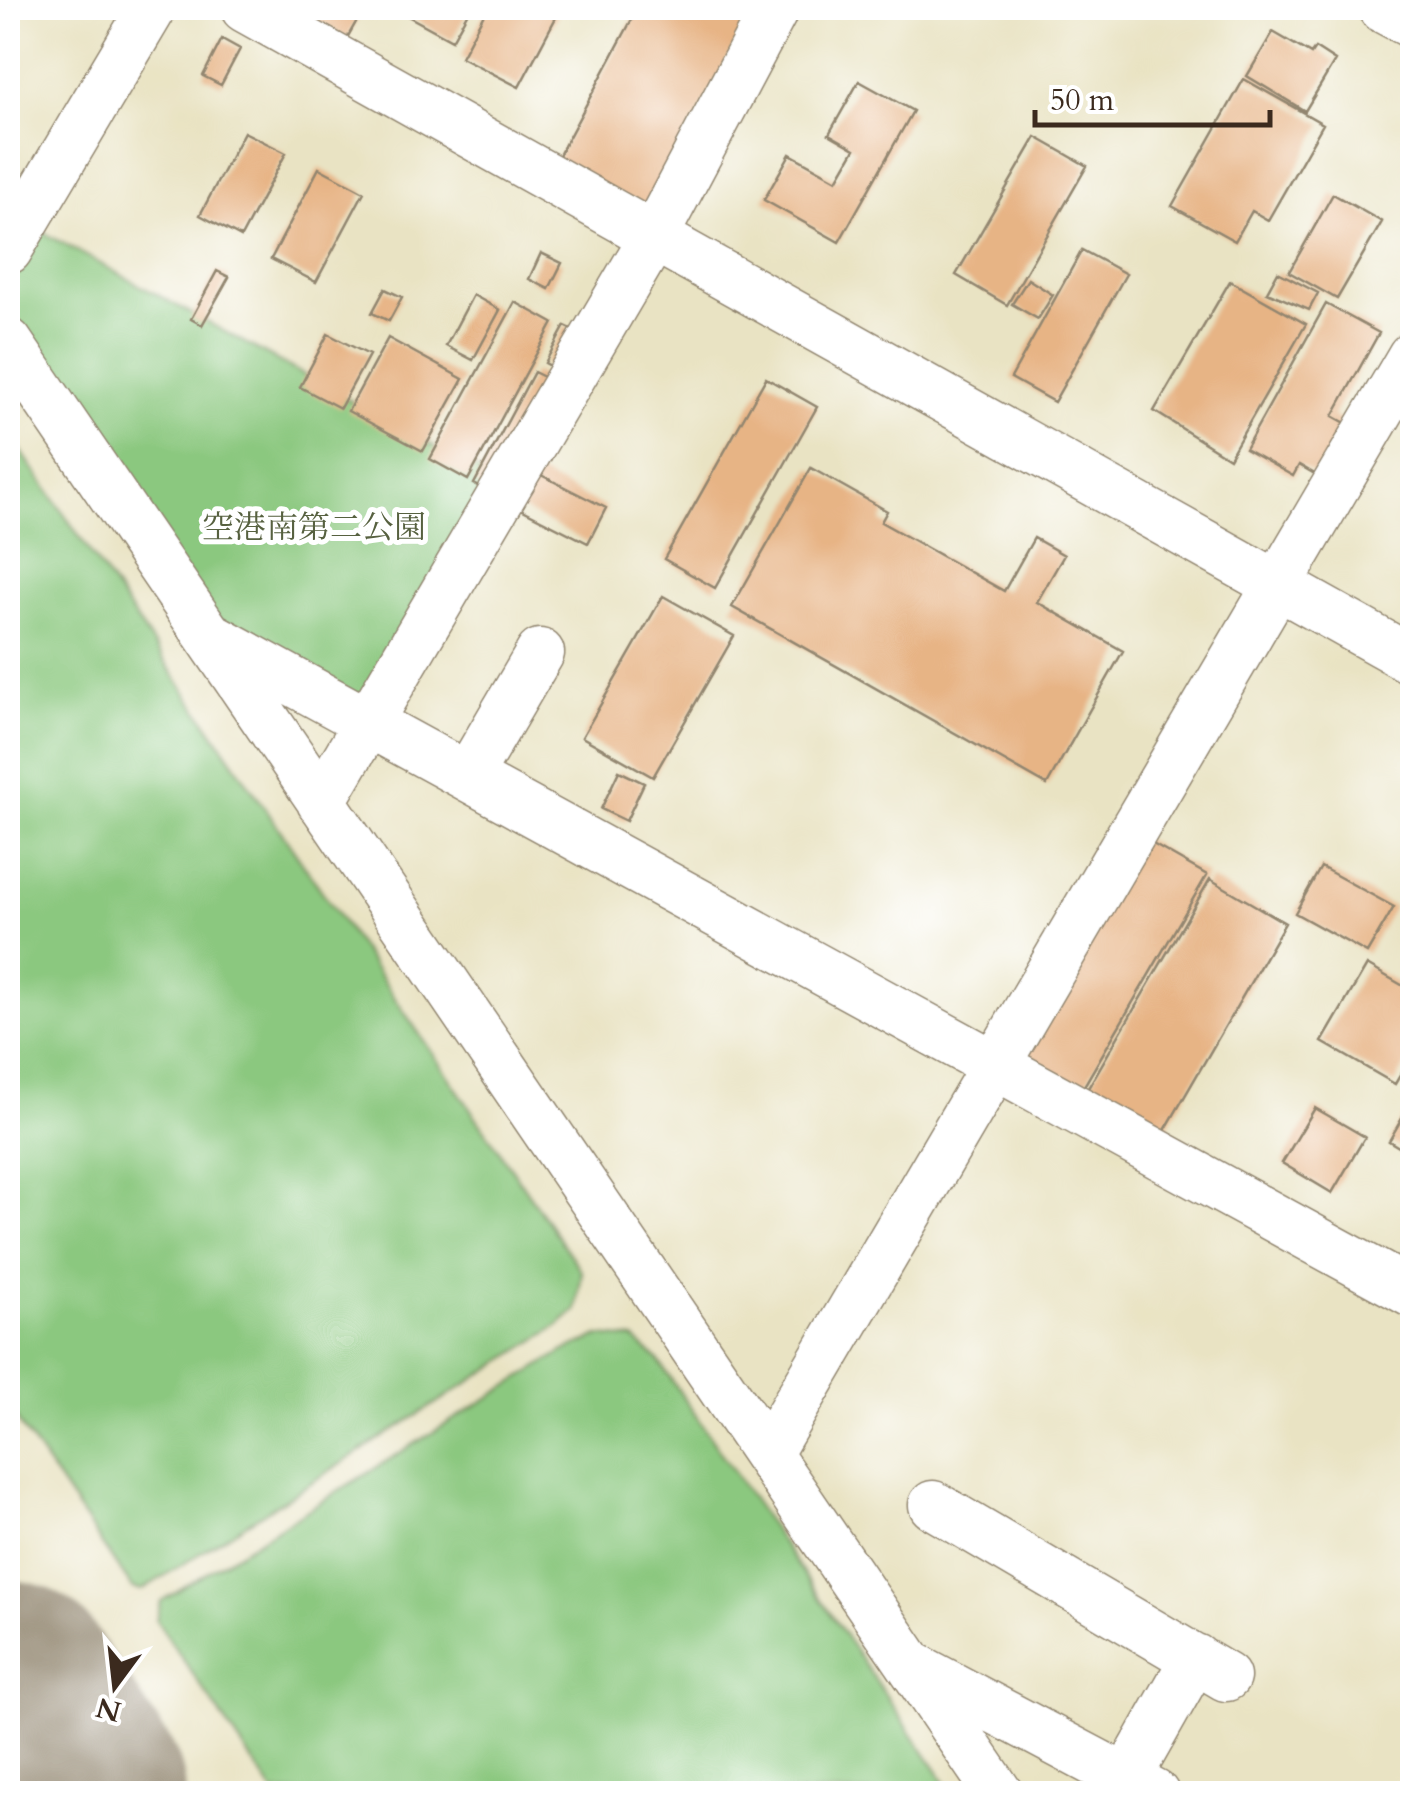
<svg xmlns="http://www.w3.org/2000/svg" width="1420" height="1801" font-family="Cardo,'Noto Serif JP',serif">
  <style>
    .green { fill: #8bc87f; stroke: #63794e; stroke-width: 2.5 }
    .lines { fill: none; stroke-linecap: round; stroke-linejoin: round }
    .runway { stroke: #928670; stroke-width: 210 }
    .building { fill: #e7b485 }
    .minor-casing { stroke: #928670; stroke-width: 51 }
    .minor { stroke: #fff; stroke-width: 48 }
    .labels { text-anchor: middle; stroke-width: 10; stroke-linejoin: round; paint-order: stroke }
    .park-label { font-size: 32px; fill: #576140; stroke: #fff }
  </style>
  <rect width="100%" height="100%" fill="#fff"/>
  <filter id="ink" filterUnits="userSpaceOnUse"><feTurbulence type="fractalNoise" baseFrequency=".01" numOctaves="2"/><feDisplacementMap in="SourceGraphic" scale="20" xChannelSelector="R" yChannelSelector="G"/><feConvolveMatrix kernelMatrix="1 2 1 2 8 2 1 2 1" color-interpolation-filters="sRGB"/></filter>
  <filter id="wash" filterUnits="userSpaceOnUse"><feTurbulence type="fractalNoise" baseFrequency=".0048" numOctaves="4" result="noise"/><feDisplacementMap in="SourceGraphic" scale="40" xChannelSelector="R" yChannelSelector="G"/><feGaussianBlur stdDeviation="2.25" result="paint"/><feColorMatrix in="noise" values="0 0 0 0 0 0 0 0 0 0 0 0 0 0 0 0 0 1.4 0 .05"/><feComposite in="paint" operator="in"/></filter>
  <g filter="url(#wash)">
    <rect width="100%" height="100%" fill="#e9e3c3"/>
    <path class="green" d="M37 229 490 477 366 702 209 616 8 315V282Z
      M8 432 582 1272 576 1311 556 1327 142 1590 132 1588 8 1407Z
      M599 1336 634 1339 658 1360 952 1793H274L156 1620 161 1601 564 1351Z"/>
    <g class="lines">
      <path class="runway" d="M8 1685 81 1794"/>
    </g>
    <g id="blocks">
      <path class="building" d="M293 8H364L347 38Z
        M393 8H470L452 40Z
        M487 8H561L519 87 461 57Z
        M638 8H755L648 210 556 161Z
        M1273 32 1311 54 1315 48 1335 61 1305 111 1247 76Z
        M222 39 240 49 221 85 203 76Z
        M1244 79 1323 124 1268 220 1252 211 1235 241 1172 206Z
        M859 81 913 111 839 242 764 200 790 154 837 180 855 149 829 134Z
        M244 132 286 153 241 237 200 215Z
        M1036 137 1087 166 1007 305 956 275Z
        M319 168 364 192 316 282 271 259Z
        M1333 194 1382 222 1337 299 1289 272Z
        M1082 250 1126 274 1054 402 1011 378Z
        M541 253 562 263 549 289 529 279Z
        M217 271 229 277 202 325 191 319Z
        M1278 272 1318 293 1309 310 1267 292Z
        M1028 279 1053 295 1038 319 1012 304Z
        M1230 281 1306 324 1229 458 1154 411Z
        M385 289 402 297 389 321 372 313Z
        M473 295 500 310 473 360 446 346Z
        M515 302 553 323 468 480 430 459Z
        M1326 304 1379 333 1333 416 1349 425 1320 477 1299 465 1293 476 1245 449Z
        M565 326 584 335 563 373 545 363Z
        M328 334 369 355 340 408 300 387Z
        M388 338 463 379 423 451 348 411Z
        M534 372 556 383 495 495 474 484Z
        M766 378 817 407 715 588 664 559Z
        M811 468 887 511 881 522 1004 591 1034 538 1064 555 1037 602 1123 651 1047 785 732 607Z
        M535 472 606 508 588 543 517 507Z
        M663 596 734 636 653 777 582 737Z
        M619 771 644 783 626 821 601 809Z
        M1137 835 1207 875 1080 1093 1010 1053Z
        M1321 867 1394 907 1367 953 1295 913Z
        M1210 879 1285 923 1160 1139 1084 1095Z
        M1367 965 1412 991V1055L1395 1084 1322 1042Z
        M1412 1101V1155L1389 1141Z
        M1315 1108 1365 1137 1332 1193 1282 1163Z"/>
    </g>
  </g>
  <g filter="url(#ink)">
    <use href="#blocks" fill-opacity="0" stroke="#928670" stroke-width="2.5"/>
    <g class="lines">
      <g class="minor-casing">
        <path id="minor" d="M245 8 1412 660
          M1382 8 1412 24
          M8 250 152 8
          M8 342 999 1794
          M210 636 1412 1293
          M469 774 540 653
          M321 802 653 238 775 8
          M767 1454 1412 356
          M933 1505 1226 1677
          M915 1667 1155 1794
          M1127 1778 1195 1658"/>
      </g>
      <use href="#minor" class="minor"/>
    </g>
  </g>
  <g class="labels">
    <g class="park-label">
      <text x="314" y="538">空港南第二公園</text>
    </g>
  </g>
  <rect width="1420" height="1801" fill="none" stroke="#fff" stroke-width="40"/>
  <g transform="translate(115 1686) rotate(195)" stroke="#ffffff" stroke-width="8" paint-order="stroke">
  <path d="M0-8L18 38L0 25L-18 38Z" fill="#3b2a1e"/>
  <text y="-15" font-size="28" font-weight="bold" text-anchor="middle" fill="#3b2a1e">N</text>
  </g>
  <path d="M1035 110v15h235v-15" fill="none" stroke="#3b2a1e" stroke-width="5"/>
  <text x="1050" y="110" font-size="30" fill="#3b2a1e" stroke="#ffffff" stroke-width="8" paint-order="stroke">50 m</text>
</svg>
